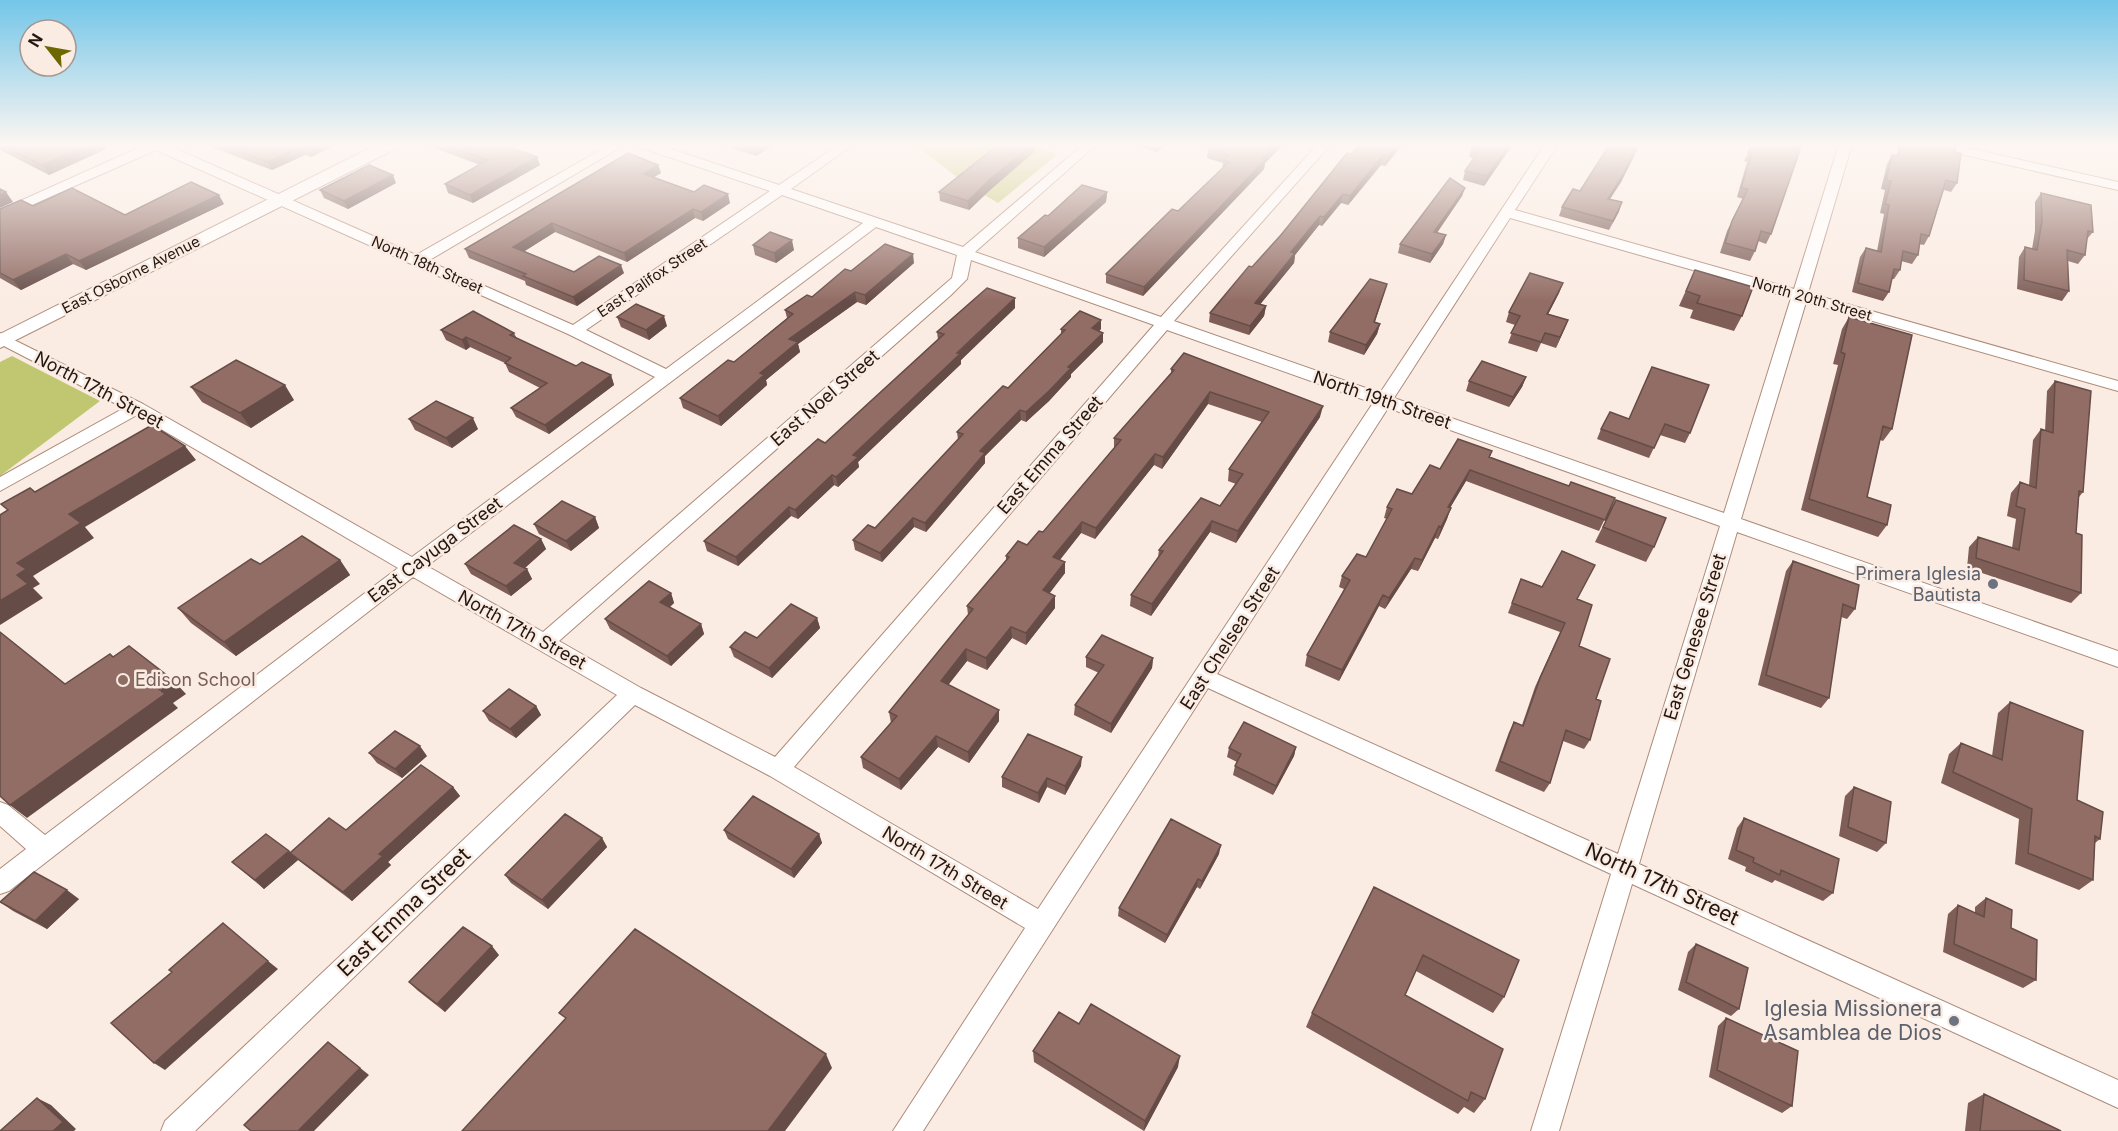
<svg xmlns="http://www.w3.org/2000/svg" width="2118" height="1131" font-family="Inter,sans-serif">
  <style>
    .forest { fill: #c0c770 }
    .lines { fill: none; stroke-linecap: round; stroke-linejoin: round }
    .minor-casing { stroke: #ae8b79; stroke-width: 2 }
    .tertiary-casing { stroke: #ae8b79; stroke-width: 2 }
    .minor { fill: #fff; fill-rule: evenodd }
    .tertiary { fill: #fff; fill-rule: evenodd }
    .wall { fill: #7e5e57 }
    .shaded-wall { fill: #664c47 }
    .building { fill: #926d65; stroke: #664c47; stroke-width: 1.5 }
    .worship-dot { fill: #6b7280; stroke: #fbece3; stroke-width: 2 }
    .education-dot { fill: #8d6e63; stroke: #fbece3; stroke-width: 2 }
    .labels { text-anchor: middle; stroke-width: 5; stroke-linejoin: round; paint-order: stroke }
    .far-street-label { font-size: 15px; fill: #241710; stroke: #fbece3 }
    .street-label { font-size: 18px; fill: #241710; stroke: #fbece3 }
    .worship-label { font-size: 18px; fill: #5b616d; stroke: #fbece3; text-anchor: end }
    .education-label { font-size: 18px; fill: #785e54; stroke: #fbece3; text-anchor: start }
    .near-street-label { font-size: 21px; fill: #241710; stroke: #fbece3 }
    .near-worship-label { font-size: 21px; fill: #5b616d; stroke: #fbece3; text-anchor: end }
  </style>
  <rect width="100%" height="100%" fill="#fbece3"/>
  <path class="forest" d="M914 144H1024L1058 154 998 203 966 184Z
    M12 356 100 401 0 476V362Z"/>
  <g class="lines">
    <g class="minor-casing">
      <path id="minor" d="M147 144H165L416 255 611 144H626L428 261 573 325 770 191 639 147 638 144H656L779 185 840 144H854L791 189 963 247 1084 144H1097L975 252 1161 317 1318 144H1331L1174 321 1380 393 1545 144H1558L1515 210 1794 289 1839 144H1852L1808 293 2118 381V391L1806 302 1741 519 2118 651V667L1737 532 1639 864 2118 1080V1108L1632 884 1559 1131H1531L1611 874 1208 688 923 1131H893L1025 928 770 776 635 705 195 1131H161L165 1121 617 695 413 577 9 891 0 894V869L26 849 0 826V802L8 805 45 835 398 568 137 415 0 491V477L124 408 0 344V333L143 404 412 557 655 377 568 334 156 150 0 219V210ZM782 195 863 223 666 369 586 330ZM1510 218 1791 298 1724 513 1394 398ZM876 227 957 255 952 278 543 632 427 566ZM971 260 1154 325 775 757 641 688 559 641 951 295 967 279ZM1167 330 1373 403 1038 909 794 767ZM1388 408 1720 526 1618 854 1217 674Z
        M1927 144H1950L2118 182V190L1934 148Z"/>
    </g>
    <g class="tertiary-casing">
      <path id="tertiary" d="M378 144H400L397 148 0 348V334Z"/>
    </g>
    <use href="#minor" class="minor"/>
    <use href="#tertiary" class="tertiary"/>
  </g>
  <path class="wall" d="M0 144 106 149 49 175 0 150Z
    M203 144H338L311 157 305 155 272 170Z
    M424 144H501L540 165 473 203 448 193 445 184 480 165Z
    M720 144H775L756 156Z
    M1133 144H1167L1157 152 1133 145Z
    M1213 144H1284L1265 163 1264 169 1143 296 1106 283V274L1178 211 1222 168 1223 163 1207 158 1208 149Z
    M1360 144H1403L1385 166 1381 165 1348 205 1341 203 1322 226 1319 225 1295 255 1294 263 1260 304 1266 306 1264 316 1249 335 1209 322 1210 313 1252 267Z
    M1474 144H1513L1484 186 1463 180 1465 171 1474 158 1469 157 1472 147Z
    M1610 144H1640L1621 182 1610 199 1622 202 1609 230 1559 216 1562 207 1580 191Z
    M1752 144 1800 149 1771 234 1766 244 1758 241 1755 251 1750 261 1720 253 1727 231 1743 199 1737 197 1747 162 1744 161Z
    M1899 144H1949L1955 152 1957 183 1951 192 1944 190 1929 236 1924 245 1919 244 1918 255 1912 264 1901 261 1900 270 1894 279H1892L1889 292 1883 301 1852 292 1860 257 1866 248 1877 251 1884 214 1880 213 1885 190 1881 189 1887 164 1892 155 1896 156Z
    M1034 152 989 191 969 210 940 201 939 192Z
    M658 165 661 173 654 177 694 192 730 203 703 221 695 218 627 262 555 232 524 251 574 272 624 273 577 306 526 285 525 281 469 258 465 249Z
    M396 183 348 209 324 198 320 190Z
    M1465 188 1462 196 1437 233 1446 235 1443 244 1430 263 1398 253 1400 244Z
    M1107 192 1106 202 1044 257 1018 248V238Z
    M2041 193 2093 232 2087 239 2085 255 2078 264 2068 261 2069 291 2062 301 2017 289 2019 257 2025 247 2032 249 2035 231V202Z
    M224 204 86 270 73 264 21 290 0 278V209L33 206 125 215Z
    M753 245 794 250 776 263 755 255Z
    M914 263 866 305 857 302 798 344 800 352 766 380 767 385 721 426 683 408 680 398 734 362 787 318 785 310 812 297 851 271Z
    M1695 270 1742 316 1734 331 1690 318 1693 310 1679 306Z
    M1563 283 1559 293 1548 314 1568 320 1556 348 1541 343 1537 352 1508 343 1515 325 1506 322 1509 312Z
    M1387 284 1375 322 1380 324 1377 334 1364 355 1328 342 1330 332Z
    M1015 308 961 360V364L858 462 859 467 838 487 834 485 798 519 791 516 738 566 707 551 704 541 825 443 938 340 937 332Z
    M617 317 667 326 649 340 621 327Z
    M1849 317 1892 429 1883 441 1880 440 1867 497 1887 525 1878 537 1801 510 1838 365 1833 364 1842 329Z
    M1101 320V329L1099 331 1103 333V342L1071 374V377L1049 401 1026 422 1021 420 985 456V463L926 532 914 527 882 562 855 550 853 540 875 528 958 440 957 432 1008 388 1061 334V329Z
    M441 330 514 333 517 339 576 366 611 375 614 385 549 434 516 417 511 408 540 388 509 372 505 363 470 347 466 350 446 340Z
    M1652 367 1690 433 1685 443 1660 435 1649 458 1597 439 1601 429 1629 419Z
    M1171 369 1320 417 1236 543 1210 532 1151 616 1130 606 1131 595 1158 557 1159 550 1220 506 1236 484 1228 481 1229 469 1262 422 1208 404 1162 469 1154 465 1095 539 1081 533 1060 560 1065 573 1049 593 1055 596V608L1026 645 1012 638 987 670 967 661 948 685 999 710V721L969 763 938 747 901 790 863 768 861 757 891 723 889 712 968 615 967 606 1006 561V556L1027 545 1043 532 1114 448V438L1171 373Z
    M1526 377 1522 387 1509 407 1466 391 1469 381Z
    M2055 381 2083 492 2079 497 2076 533 2081 593 2071 603 1967 568 1969 547 1978 537 2012 548 2016 519 2007 516 2011 493 2020 482 2029 485 2033 440 2041 429 2045 431 2047 391Z
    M191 387 294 400 251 428 202 402Z
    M409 419 478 429 452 448 415 430Z
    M1492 451 1490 457 1569 486 1615 498 1599 531 1466 481 1450 508 1447 519 1438 539 1435 538 1418 571 1411 569 1385 609 1379 606 1339 681 1305 666 1307 655 1344 589 1339 587 1342 576 1366 557 1387 519 1384 518 1387 507 1412 494 1440 469Z
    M1616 500 1654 547 1646 562 1595 542Z
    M595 517 599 528 571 551 539 534 534 524Z
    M541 539 546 549 525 568 527 569 532 579 511 596 471 574 465 564Z
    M340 560 350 575 236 656 191 623 178 608 260 564Z
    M1793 561 1855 609 1847 619 1841 617 1829 698 1821 708 1758 685 1786 571Z
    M1521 579 1577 599 1579 646 1596 699 1590 740 1584 749 1563 741 1550 783 1544 792 1495 771 1509 732 1514 722 1522 725 1535 687 1560 632 1508 613Z
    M671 593 674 603 670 607 701 624 704 634 671 666 610 629 605 619Z
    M817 618 820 628 772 678 734 657 730 647Z
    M1086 657 1153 658 1152 668 1111 733 1074 715 1075 705 1099 673 1086 667Z
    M2010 702 2077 800 2100 839 2095 843 2093 880 2079 890 2015 864 2019 819 1941 783 1949 754 1961 743 1992 756 1998 713Z
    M536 706 541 715 516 738 489 721 483 711Z
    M1296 747 1294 756 1273 795 1233 775 1235 766 1237 762 1227 757 1229 748Z
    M369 753 427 756 402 778 377 763Z
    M1081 766 1065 795 1047 787 1039 803 1002 787V777Z
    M453 787 460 796 388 862 391 865 352 901 298 860 264 889 232 862 290 852Z
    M1854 787 1886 843 1877 852 1839 836 1845 796Z
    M1744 818 1833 893 1823 901 1775 880 1772 883 1745 871 1746 867 1728 859 1737 828Z
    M724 830 819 834 822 843 794 878 728 839Z
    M602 838 607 847 548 909 511 883 505 875Z
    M1219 854 1200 889 1197 887 1165 943 1118 916 1119 908Z
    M1374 887 1504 997 1493 1013 1416 971 1405 995 1485 1099 1474 1113 1464 1107 1458 1114 1306 1027 1312 1013Z
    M1986 898 2011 928 2036 980 2023 988 1943 952 1948 914 1958 905 1975 913V907Z
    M79 899 47 929 13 911 0 902Z
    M1696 944 1739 1009 1731 1016 1678 990 1688 952Z
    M499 955 445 1012 417 990 409 982Z
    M1726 1018 1792 1106 1782 1113 1709 1077 1718 1026Z
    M1079 1024 1178 1067 1144 1131 1034 1062 1033 1051Z
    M1984 1094 2061 1131H1965L1968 1103Z"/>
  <path class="shaded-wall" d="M91 144H103L106 149 49 175 42 165Z
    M317 144H338L311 157 307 149Z
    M759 144H775L756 156 754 146Z
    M1033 144H1034V152L989 191 969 210 968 201 988 181Z
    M1158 144H1167L1157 152Z
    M1276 144H1284L1265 163 1264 169 1143 296 1144 287Z
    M1398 144H1403L1385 166 1387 157Z
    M1510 144H1513L1484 186 1487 176Z
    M1639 144H1640L1621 182 1604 208 1608 199Z
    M300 146 305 155 272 170 268 162Z
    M1383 155 1381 165 1348 205 1350 196Z
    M537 157 540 165 473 203 470 195Z
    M658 165 661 173 646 182 644 174Z
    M393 175 396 183 348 209 344 201Z
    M1465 188 1462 196 1431 241 1434 232Z
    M6 192 13 202 0 208V195Z
    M1107 192 1106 202 1044 257V247Z
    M728 194 730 203 703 221 701 212Z
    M1343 194 1341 203 1322 226 1324 217Z
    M219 195 224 204 86 270 79 261Z
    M1622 202 1619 212 1609 230 1613 221Z
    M693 209 695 218 627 262 624 253Z
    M1320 216 1319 225 1295 255 1294 263 1254 312 1255 303 1291 252Z
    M552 223 555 232 517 256 513 247Z
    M1446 235 1443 244 1430 263 1432 254Z
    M792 240 794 250 776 263 774 253Z
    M66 254 73 264 21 290 13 280Z
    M913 254 914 263 866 305 865 295Z
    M621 265 624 273 577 306 573 297Z
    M1563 283 1559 293 1543 324 1547 314Z
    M855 292 857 302 798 344 800 352 766 380 767 385 721 426 718 416 760 373 789 339Z
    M1015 298V308L961 360V364L858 462 859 467 838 487 836 477 853 455Z
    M1266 306 1264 316 1249 335 1250 326Z
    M664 316 667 326 649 340 646 330Z
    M1101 320V329L1092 338V328Z
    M1568 320 1564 330 1556 348 1560 337Z
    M1380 324 1377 334 1364 355 1366 345Z
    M1103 333V342L1071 374V377L1049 401 1026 422V412L1068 367Z
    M466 337 470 347 466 350 462 340Z
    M611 375 614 385 549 434 545 425Z
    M1526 377 1522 387 1509 407 1513 397Z
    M285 385 294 400 251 428 240 413Z
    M1210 392 1208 404 1162 469 1163 457Z
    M1323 406 1320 417 1236 543 1238 531Z
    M1020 410 1021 420 985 456V463L926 532 925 523 980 451Z
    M473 418 478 429 452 448 446 438Z
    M185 446 196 460 85 527 94 538 33 576 40 584 33 588 43 598 0 625V601L17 575V563L69 514Z
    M1155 454 1154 465 1095 539 1096 528Z
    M1470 470 1466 481 1444 518 1448 507Z
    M832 475 834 485 798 519 795 510Z
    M789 507 791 516 738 566 736 557Z
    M1451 508 1447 519 1438 539 1441 527Z
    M595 517 599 528 571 551 566 541Z
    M913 518 914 527 882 562 880 553Z
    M1212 521 1210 532 1151 616 1152 604Z
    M1082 522 1081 533 1053 568V557Z
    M1439 526 1435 538 1418 571 1422 560Z
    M541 539 546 549 519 573 514 563Z
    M1415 558 1411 569 1385 609 1389 598Z
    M340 560 350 575 236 656 224 642Z
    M1065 562V573L1043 602V590Z
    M527 569 532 579 511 596 506 586Z
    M671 593 674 603 664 612 660 602Z
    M1383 595 1379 606 1339 681 1342 670Z
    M1055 596V608L1026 645V633Z
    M817 618 820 628 772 678 769 668Z
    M701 624 704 634 671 666 667 656Z
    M1011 627 1012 638 987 670 986 658Z
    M966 649 967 661 942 693 941 681Z
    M1153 658 1152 668 1111 733V724Z
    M173 680 186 694 173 703 178 708 27 818 10 805Z
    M536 706 541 715 516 738 510 729Z
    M999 710V721L969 763 968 752Z
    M936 736 938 747 901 790 899 779Z
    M420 746 427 756 402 778 395 769Z
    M1296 747 1294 756 1273 795 1276 786Z
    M1082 757 1081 766 1065 795V786Z
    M1047 778V787L1039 803 1038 793Z
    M453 787 460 796 388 862 391 865 352 901 343 892 379 854Z
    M819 834 822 843 794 878 791 869Z
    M602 838 607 847 548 909 542 900Z
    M1221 845 1219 854 1200 889 1202 881Z
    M289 851 298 860 264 889 255 880Z
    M1198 879 1197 887 1165 943 1167 935Z
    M67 890 79 899 47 929 35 921Z
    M492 946 499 955 445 1012 437 1004Z
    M268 961 278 969 165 1070 154 1063Z
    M328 1042 369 1075 314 1131H298Z
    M826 1054 832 1068 785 1131H768Z
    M1180 1056 1178 1067 1144 1131 1145 1121Z
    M37 1098 51 1105 76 1129 74 1131H53Z"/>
  <path class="building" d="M0 144H91L42 165Z
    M221 144H317L307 149 300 146 268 162Z
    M443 144H501L537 157 470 195 445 184 488 160Z
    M746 144H759L754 146Z
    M999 144H1033L988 181 968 201 939 192Z
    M1213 144H1276L1262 158 1266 159 1144 287 1106 274 1172 209 1178 211 1229 162 1223 160 1229 155 1208 149Z
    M1360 144H1398L1387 157 1383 155 1350 196 1343 194 1324 217 1320 216 1291 252 1295 253 1255 303 1266 306 1250 326 1210 313 1249 266 1252 267 1281 235 1347 153 1351 154Z
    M1474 144H1510L1487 176 1465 171 1480 149 1472 147Z
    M1610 144H1639L1624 173 1608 199 1622 202 1613 221 1562 207 1573 189 1580 191Z
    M1752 144H1802L1771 234 1761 231 1755 251 1725 243 1732 221 1748 189 1741 188 1752 153 1748 152Z
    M1902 144H1949L1956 145 1955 152 1961 153 1957 183 1946 180 1929 236 1921 234 1918 255 1903 251 1900 270 1894 269 1889 292 1858 283 1866 248 1881 252 1889 205 1885 204 1891 181 1886 180 1892 155 1898 156Z
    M628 153 658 165 644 174 694 192 704 185 728 194 701 212 693 209 624 253 552 223 513 247 574 272 599 256 621 265 573 297 523 276 526 274 465 249Z
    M369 165 393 175 344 201 320 190Z
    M1450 178 1465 188 1434 232 1446 235 1432 254 1400 244Z
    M191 182 219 195 79 261 66 254 13 280 0 273V209L21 200 33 206 72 188 125 215Z
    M1082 185 1107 192 1044 247 1018 238 1045 215 1048 216Z
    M0 189 6 192 0 195Z
    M2041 193 2091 205 2093 232 2088 231 2085 255 2067 250 2069 291 2024 280 2025 247 2037 250 2042 221Z
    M770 232 792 240 774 253 753 245Z
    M885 244 913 254 865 295 855 292 789 339 798 342 760 373 764 375 718 416 680 398 728 360 734 362 793 314 785 310 807 295 812 297 845 269 851 271Z
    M1695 270 1753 287 1742 316 1697 303 1700 296 1686 291Z
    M1530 273 1563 283 1547 314 1568 320 1560 337 1545 333 1541 342 1511 333 1520 316 1509 312Z
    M1370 279 1387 284 1374 322 1380 324 1366 345 1330 332Z
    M987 288 1015 298 957 353 960 354 853 455 858 457 836 477 832 475 795 510 789 507 736 557 704 541 818 439 825 443 944 334 937 332Z
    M636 304 664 316 646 330 617 317Z
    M473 311 514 333 510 335 576 366 582 362 611 375 545 425 511 408 547 383 505 363 511 358 466 337 462 340 441 330Z
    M1080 311 1101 320 1092 328 1103 333 1068 367 1071 368 1049 391 1026 412 1020 410 980 451 985 453 925 523 913 518 880 553 853 540 868 525 875 528 963 434 957 432 1003 386 1008 388 1065 330 1061 329Z
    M1849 317 1912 335 1892 429 1883 426 1867 497 1891 505 1887 525 1809 499 1845 354 1841 352Z
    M1184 353 1323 406 1238 531 1212 521 1152 604 1131 595 1163 551 1159 550 1201 498 1220 506 1243 474 1229 469 1269 412 1210 392 1163 457 1155 454 1096 528 1082 522 1053 557 1065 562 1043 590 1055 596 1026 633 1011 627 986 658 966 649 941 681 999 710 968 752 936 736 899 779 861 757 897 716 889 712 973 609 967 606 1009 557 1006 556 1018 541 1027 545 1039 531 1043 532 1121 440 1114 438 1174 370 1171 369Z
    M236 360 285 385 240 413 191 387Z
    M1482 361 1526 377 1513 397 1469 381Z
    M1652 367 1709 385 1690 433 1665 424 1654 448 1601 429 1610 412 1629 419Z
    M2055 381 2091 391 2083 492 2079 491 2076 533 2082 535 2081 593 1976 558 1978 537 2019 550 2025 509 2016 506 2020 482 2036 488 2041 429 2053 433Z
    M436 401 473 418 446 438 409 419Z
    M152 425 185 446 69 514 81 523 17 563 26 569 17 575 28 584 0 601V515L8 510 1 504 30 488 35 492Z
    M1458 439 1492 451 1489 457 1569 486 1571 482 1615 498 1605 520 1470 470 1448 507 1451 508 1441 527 1439 526 1422 560 1415 558 1389 598 1383 595 1342 670 1307 655 1350 580 1342 576 1357 554 1366 557 1392 509 1387 507 1397 489 1412 494 1430 465 1440 469Z
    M1616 500 1666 518 1654 547 1603 527Z
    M562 501 595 517 566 541 534 524Z
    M514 525 541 539 514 563 527 569 506 586 465 564Z
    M302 536 340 560 224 642 178 608 251 559 260 564Z
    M1562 551 1595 565 1577 599 1592 605 1579 646 1610 659 1596 699 1601 701 1590 740 1566 730 1550 783 1500 761 1514 722 1523 726 1540 678 1565 623 1512 603 1521 579 1542 587Z
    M1793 561 1859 585 1855 609 1843 604 1829 698 1766 675Z
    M649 581 671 593 660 602 701 624 667 656 605 619Z
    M791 604 817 618 769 668 730 647 745 632 757 638Z
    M0 632 65 684 110 654 113 657 129 646 173 680 159 689 165 694 10 805 0 796Z
    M1102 635 1153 658 1111 724 1075 705 1104 665 1086 657Z
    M509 689 536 706 510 729 483 711Z
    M2010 702 2083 731 2077 800 2103 812 2100 839 2095 836 2093 880 2028 853 2032 809 1953 772 1961 743 2002 760Z
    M1244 722 1296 747 1276 786 1235 766 1241 754 1229 748Z
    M395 731 420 746 395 769 369 753Z
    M1028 734 1082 757 1065 786 1047 778 1038 793 1002 777Z
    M421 765 453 787 379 854 383 856 343 892 290 853 329 818 346 830Z
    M1854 787 1891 802 1886 843 1848 827Z
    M753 796 819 834 791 869 724 830Z
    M565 814 602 838 542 900 505 875Z
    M1744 818 1839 859 1833 893 1781 870 1780 875 1753 862 1754 858 1736 850Z
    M1171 819 1221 845 1202 881 1198 879 1167 935 1119 908Z
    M266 834 289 851 255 880 232 862Z
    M34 872 67 890 35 921 0 902Z
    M1374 887 1519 960 1504 997 1423 955 1405 995 1503 1049 1485 1099 1471 1092 1468 1101 1312 1013Z
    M1986 898 2012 910 2011 928 2037 940 2036 980 1954 944 1958 905 1984 917Z
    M223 923 268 961 154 1063 111 1023 172 972 169 970Z
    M463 927 492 946 437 1004 409 982Z
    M635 929 826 1054 768 1131H462L566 1018 559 1013Z
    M1696 944 1748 968 1739 1009 1686 982Z
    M1091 1004 1180 1056 1145 1121 1033 1051 1059 1012 1079 1024Z
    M1726 1018 1798 1051 1792 1106 1717 1070Z
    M328 1042 360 1068 298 1131H251L244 1125Z
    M1984 1094 2061 1131H1980Z
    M37 1098 63 1122 53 1131H0Z"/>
  <linearGradient id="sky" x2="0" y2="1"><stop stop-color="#73c6e8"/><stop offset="0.48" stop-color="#fdf6f2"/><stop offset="1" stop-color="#fdf6f2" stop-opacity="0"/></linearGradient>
  <rect width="2118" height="302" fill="url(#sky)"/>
  <g class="worship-dot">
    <circle cx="1993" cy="584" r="6"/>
    <circle cx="1954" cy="1021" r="6"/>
  </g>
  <circle class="education-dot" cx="123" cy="680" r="6"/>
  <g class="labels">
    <g class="far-street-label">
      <text transform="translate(427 265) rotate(24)" y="5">North 18th Street</text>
      <text transform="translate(131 275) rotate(-27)" y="5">East Osborne Avenue</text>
      <text transform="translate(652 278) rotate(-34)" y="5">East Palifox Street</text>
      <text transform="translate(1812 299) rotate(16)" y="5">North 20th Street</text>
    </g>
    <g class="street-label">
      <text transform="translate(99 390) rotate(28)" y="6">North 17th Street</text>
      <text transform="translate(825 398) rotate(-41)" y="6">East Noel Street</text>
      <text transform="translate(1382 400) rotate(19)" y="6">North 19th Street</text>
      <text transform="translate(1050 455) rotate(-49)" y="6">East Emma Street</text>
      <text transform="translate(435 550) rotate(-37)" y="6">East Cayuga Street</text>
      <text transform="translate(522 630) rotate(29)" y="6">North 17th Street</text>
      <text transform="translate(1695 637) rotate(-73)" y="6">East Genesee Street</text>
      <text transform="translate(1230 638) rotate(-57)" y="6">East Chelsea Street</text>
      <text transform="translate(945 868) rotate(31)" y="6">North 17th Street</text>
    </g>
    <g class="worship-label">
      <text x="1981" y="580">Primera Iglesia<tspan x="1981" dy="21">Bautista</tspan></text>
    </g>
    <g class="education-label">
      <text x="135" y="686">Edison School</text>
    </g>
    <g class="near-street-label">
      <text transform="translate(1662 884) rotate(25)" y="7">North 17th Street</text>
      <text transform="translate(404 912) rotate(-44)" y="7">East Emma Street</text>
    </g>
    <g class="near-worship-label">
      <text x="1942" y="1016">Iglesia Missionera<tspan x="1942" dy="24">Asamblea de Dios</tspan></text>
    </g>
  </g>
  <g transform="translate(48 48) rotate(301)"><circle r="28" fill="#fbece3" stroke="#a5978f" stroke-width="1.5"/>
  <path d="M0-4.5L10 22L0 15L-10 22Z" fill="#6d6700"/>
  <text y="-9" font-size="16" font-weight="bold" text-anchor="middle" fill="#241710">N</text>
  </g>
</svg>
